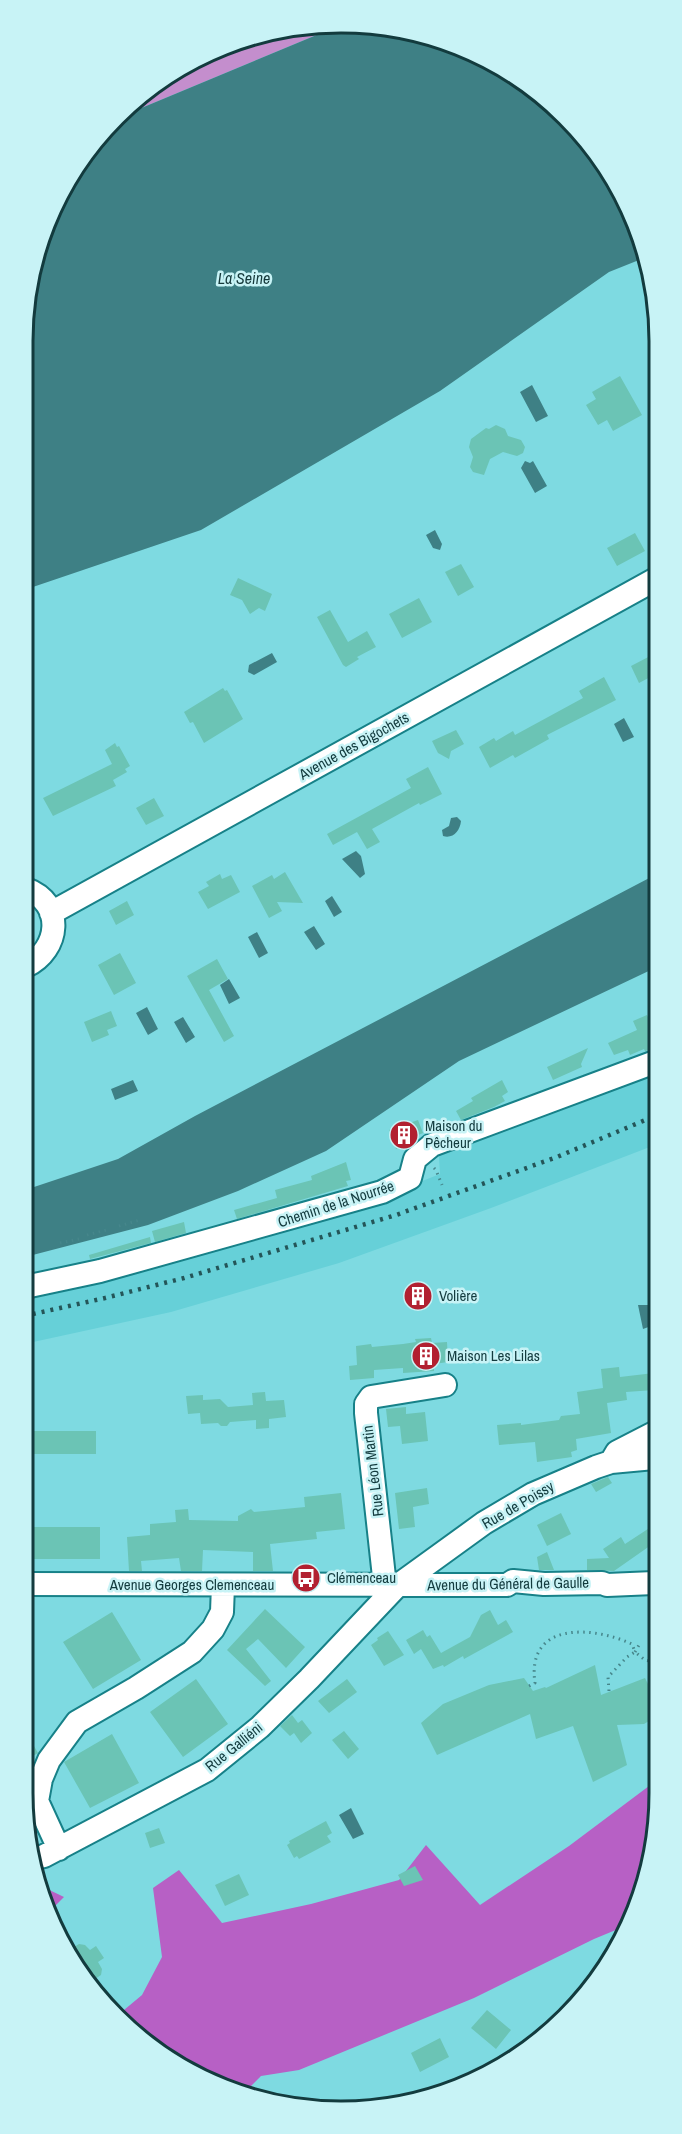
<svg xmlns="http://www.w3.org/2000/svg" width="682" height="2134" font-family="'Archivo Narrow',sans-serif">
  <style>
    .built { fill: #66d0d8 }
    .green { fill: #c48ecd }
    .forest { fill: #b760c5 }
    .water { fill: #3e8085 }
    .building { fill: #6bc4b5 }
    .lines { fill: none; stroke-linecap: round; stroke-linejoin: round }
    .minor-casing { stroke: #178188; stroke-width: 26 }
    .path { stroke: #46868b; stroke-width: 3; stroke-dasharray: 1.5 4.5; stroke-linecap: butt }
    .minor { stroke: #fff; stroke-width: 22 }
    .rail { stroke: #245558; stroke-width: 4.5; stroke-dasharray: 3 6; stroke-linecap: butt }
    .labels { text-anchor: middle; stroke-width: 5; stroke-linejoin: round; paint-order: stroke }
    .street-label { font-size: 15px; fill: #133b3e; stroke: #c8f3f6 }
    .poi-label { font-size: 15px; fill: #133b3e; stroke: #c8f3f6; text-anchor: start }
    .water-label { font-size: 16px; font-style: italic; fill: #16393b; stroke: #c8f3f6 }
    .rim { fill: none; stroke: #133b3e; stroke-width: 3 }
  </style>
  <rect width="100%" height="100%" fill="#7edae1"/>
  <path class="built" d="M655 1069V1145L491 1208 339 1263 171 1312 24 1344 25 1292 397 1191 440 1174 439 1157 444 1148Z"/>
  <path class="green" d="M279 29H331L127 114 164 76Z"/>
  <path class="forest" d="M653 1783V1855L623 1927 594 1939 474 1998 299 2070 261 2076 245 2092 200 2078 118 2015 142 1995 162 1957 153 1888 179 1870 222 1923 311 1904 399 1880 426 1845 480 1905 569 1846Z
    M41 1886 64 1897 47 1914Z"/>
  <path class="water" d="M331 29H403L500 65 580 131 627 200 644 258 609 272 440 391 201 530 27 589 29 279 76 164 127 114Z
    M532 385 548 416 536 422 520 392Z
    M525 461 530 463 533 461 547 486 535 493 521 468Z
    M435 530 442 544 440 550 433 548 426 535Z
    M272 653 277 662 254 675 248 672 249 665Z
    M624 718 634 737 623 742 614 724Z
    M457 817 461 821C460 831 453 839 443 836L442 830 449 826 451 818Z
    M356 851 361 856 365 874 360 878 342 859Z
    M655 875V968L459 1061 326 1151 238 1191 148 1225 25 1257V1190L118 1159 195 1116Z
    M332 896 342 912 334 917 325 901Z
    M314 926 325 944 316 950 304 932Z
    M257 932 268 953 259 958 248 937Z
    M229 979 240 998 229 1004 220 985Z
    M147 1007 158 1029 148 1035 136 1013Z
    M183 1017 195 1037 186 1043 174 1022Z
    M133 1080 138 1091 115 1100 111 1089Z
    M638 1305H649L654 1325 643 1329Z
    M351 1808 364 1834 353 1839 339 1815Z"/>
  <path class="building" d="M620 376 642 415 613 431 607 420 598 425 586 405 596 399 592 392Z
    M496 425 505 429 508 436 521 440 525 447 523 453 517 456 503 452 490 459 484 475 473 472 470 467 473 457 469 447 471 439 486 428 489 429Z
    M635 533 645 551 617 566 607 548Z
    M461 564 474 587 458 596 445 572Z
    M238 578 272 594 265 611 259 608 250 614 242 600 230 595Z
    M419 598 432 622 402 638 389 614Z
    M330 610 348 642 367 631 376 647 357 657 359 659 346 667 343 665 317 617Z
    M656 653V674L639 683 631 666Z
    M604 677 616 700 547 735 549 739 515 758 513 755 490 768 479 747 494 738 496 741 513 731 515 735 583 698 579 691Z
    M223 688 225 691 227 690 243 719 204 743 193 722 190 723 184 712Z
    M456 730 464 744 451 751 449 759 438 753 432 741Z
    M115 743 117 747 119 746 130 766 125 769 127 772 113 780 116 786 53 816 43 798 112 764 105 750Z
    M428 767 442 794 420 805 419 803 372 829 380 842 367 849 357 832 333 845 327 834 411 788 406 779Z
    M154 798 164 816 146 825 136 808Z
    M285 872 303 903 277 902 282 911 269 918 252 886 272 875 274 879Z
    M220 874 222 879 231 875 240 892 208 909 198 892 209 886 206 882Z
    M127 901 134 915 116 925 109 911Z
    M120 953 136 983 114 995 98 965Z
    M217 959 228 979 209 990 234 1036 224 1042 187 976Z
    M111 1011 117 1026 107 1030 109 1035 92 1042 84 1022Z
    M647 1015 651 1023 655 1021V1049L645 1051 644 1049 630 1055 628 1050 614 1055 608 1043 637 1030 633 1021Z
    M588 1048 581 1064 582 1067 553 1080 547 1067Z
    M502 1080 508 1092 502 1096 505 1101 494 1107 461 1120 456 1111 473 1101 471 1098Z
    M418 1120 423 1133 411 1138 413 1141 409 1144 396 1149 389 1130Z
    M346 1162 351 1180 346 1181 348 1186 237 1219 234 1210 277 1198 275 1190 312 1180 311 1176Z
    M184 1222 186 1233 155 1242 152 1231Z
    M150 1237 151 1243 90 1259 89 1255Z
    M431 1338 432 1343 447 1342 448 1362 434 1364V1371L403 1373V1368L374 1370V1378L350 1380 349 1366 357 1365 356 1346 371 1344 372 1347 403 1344 416 1342 415 1339Z
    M619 1367 620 1377 654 1373V1390L626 1392 627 1400 607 1403 611 1433 576 1439 577 1450 571 1452 572 1457 537 1462 535 1442 499 1445 497 1425 521 1423V1425L559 1420 561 1416 580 1414 577 1392 603 1388 601 1369Z
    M265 1392 266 1401 284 1400 286 1417 269 1419V1428L256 1429V1420L230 1422 227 1426H221L218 1423 201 1424 200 1413 188 1414 186 1396 203 1395V1400L220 1399 228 1407 253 1405 252 1393Z
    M406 1407V1414L425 1412 428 1441 402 1444 400 1426 388 1427 386 1409Z
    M24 1431H96V1454H24Z
    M608 1477 612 1483 596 1492 591 1484Z
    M427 1488 429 1504 413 1507 415 1527 399 1529 395 1493Z
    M341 1493 345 1529 316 1532 317 1539 270 1544 273 1571H253V1552L203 1550 202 1571H181L179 1558 141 1561 142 1571H129L127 1537 150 1535V1524L176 1522 175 1510 188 1509 189 1520 238 1521V1516L251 1509 254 1512 305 1507 304 1497Z
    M561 1513 571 1534 547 1546 537 1525Z
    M654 1525V1543L614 1571 587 1570V1559L609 1558 603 1549 621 1537 625 1544Z
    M24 1527H100V1559H23Z
    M547 1552 554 1570H539L537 1557Z
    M265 1609 305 1647 286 1668 258 1639 246 1649 271 1681 265 1686 227 1650Z
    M490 1610 498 1625 506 1620 513 1632 464 1659 463 1656 444 1667 443 1665 433 1669 421 1649 414 1654 406 1640 423 1630 427 1637 430 1635 441 1653 470 1637 481 1615Z
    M112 1612 141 1660 93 1689 63 1642Z
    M388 1631 404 1655 384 1666 371 1645 378 1640 377 1638Z
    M595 1665 601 1695 645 1678 654 1696V1718L644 1724 617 1725 627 1765 593 1782 573 1726 536 1739 530 1714 437 1755 421 1723 443 1704 489 1685 524 1678 533 1691 545 1687 546 1688Z
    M196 1679 228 1724 183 1757 150 1712Z
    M347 1679 357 1692 329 1713 318 1701Z
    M292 1715 298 1723 302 1720 312 1733 301 1743 294 1733 290 1736 280 1726Z
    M23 1727 38 1753 23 1762Z
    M344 1731 359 1749 348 1759 332 1740Z
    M112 1734 139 1783 90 1808 64 1762Z
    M326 1821 332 1833 327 1836 331 1842 299 1859 297 1856 294 1858 287 1845 290 1843 289 1841Z
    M159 1828 165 1843 150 1848 145 1833Z
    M415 1866 423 1880 404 1886 398 1875Z
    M239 1874 249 1895 225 1906 215 1885Z
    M79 1944 85 1945 90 1950 96 1946 104 1958 98 1962 102 1969 101 1975 89 1983 69 1950Z
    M487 2010 511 2030 496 2049 471 2028Z
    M440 2038 449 2057 420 2072 411 2053Z"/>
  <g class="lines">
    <g class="minor-casing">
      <path id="minor" d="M51 913 656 579
        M26 966C60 950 65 903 26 889
        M25 1287 100 1271 382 1192 410 1178 415 1159 432 1145 655 1062
        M611 1462 617 1452 654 1433
        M23 1584 507 1585 513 1581 544 1584 602 1583 607 1585 654 1583
        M385 1586 366 1413V1404L371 1397 445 1385
        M59 1849 37 1801 41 1779 49 1760 77 1722 136 1688 192 1652 213 1629 222 1612 223 1585
        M35 1858 44 1856 207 1770 260 1727 309 1679 397 1586 484 1523 533 1494 596 1467 611 1462 654 1458"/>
    </g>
    <path class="path" d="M434 1168 436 1170 442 1185
      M119 1226 140 1220
      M87 1235 110 1229
      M60 1243 79 1239
      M635 1652 639 1645
      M529 1686 535 1683C526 1621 593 1626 632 1644L635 1652
      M609 1691 608 1677 627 1657 635 1652 645 1660 654 1662"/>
    <use href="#minor" class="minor"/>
    <path class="rail" d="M24 1316 105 1298 184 1278 396 1215 557 1157 655 1116"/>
  </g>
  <defs>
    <g id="building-disc" transform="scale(1.5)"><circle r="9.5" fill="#b22030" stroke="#c8f3f6"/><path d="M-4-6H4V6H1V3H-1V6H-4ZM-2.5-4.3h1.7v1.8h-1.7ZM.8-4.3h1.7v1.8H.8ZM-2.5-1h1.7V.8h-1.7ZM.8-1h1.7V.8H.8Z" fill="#fff"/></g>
    <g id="bus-disc" transform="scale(1.5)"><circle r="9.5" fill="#b22030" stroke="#c8f3f6"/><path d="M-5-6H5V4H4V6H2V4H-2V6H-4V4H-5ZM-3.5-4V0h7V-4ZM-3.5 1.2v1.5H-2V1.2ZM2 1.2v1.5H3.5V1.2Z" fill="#fff"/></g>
  </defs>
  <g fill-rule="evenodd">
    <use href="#building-disc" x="404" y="1135"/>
    <use href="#building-disc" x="418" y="1296"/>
    <use href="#building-disc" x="426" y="1356"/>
    <use href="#bus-disc" x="306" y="1578"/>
  </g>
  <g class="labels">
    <g class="street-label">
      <text transform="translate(354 746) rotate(-29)" y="5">Avenue des Bigochets</text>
      <text transform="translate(336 1204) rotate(-18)" y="5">Chemin de la Nourrée</text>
      <text transform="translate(373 1471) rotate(-97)" y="5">Rue Léon Martin</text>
      <text transform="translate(518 1505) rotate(-30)" y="5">Rue de Poissy</text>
      <text transform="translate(508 1584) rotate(-1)" y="5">Avenue du Général de Gaulle</text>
      <text x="192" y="1590">Avenue Georges Clemenceau</text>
      <text transform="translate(234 1747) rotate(-39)" y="5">Rue Galliéni</text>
    </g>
    <g class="poi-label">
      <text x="425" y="1131">Maison du<tspan x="425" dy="17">Pêcheur</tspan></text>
      <text x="439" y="1301">Volière</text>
      <text x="447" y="1361">Maison Les Lilas</text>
      <text x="327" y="1583">Clémenceau</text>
    </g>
    <g class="water-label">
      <text x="244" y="284">La Seine</text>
    </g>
  </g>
  <path d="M0 0H682V2134H0ZM341 33H341A308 308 0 0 1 649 341V1793A308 308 0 0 1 341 2101H341A308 308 0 0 1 33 1793V341A308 308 0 0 1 341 33Z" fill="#c8f3f6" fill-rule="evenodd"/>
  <path class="rim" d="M341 33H341A308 308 0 0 1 649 341V1793A308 308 0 0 1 341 2101H341A308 308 0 0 1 33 1793V341A308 308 0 0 1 341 33Z"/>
</svg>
